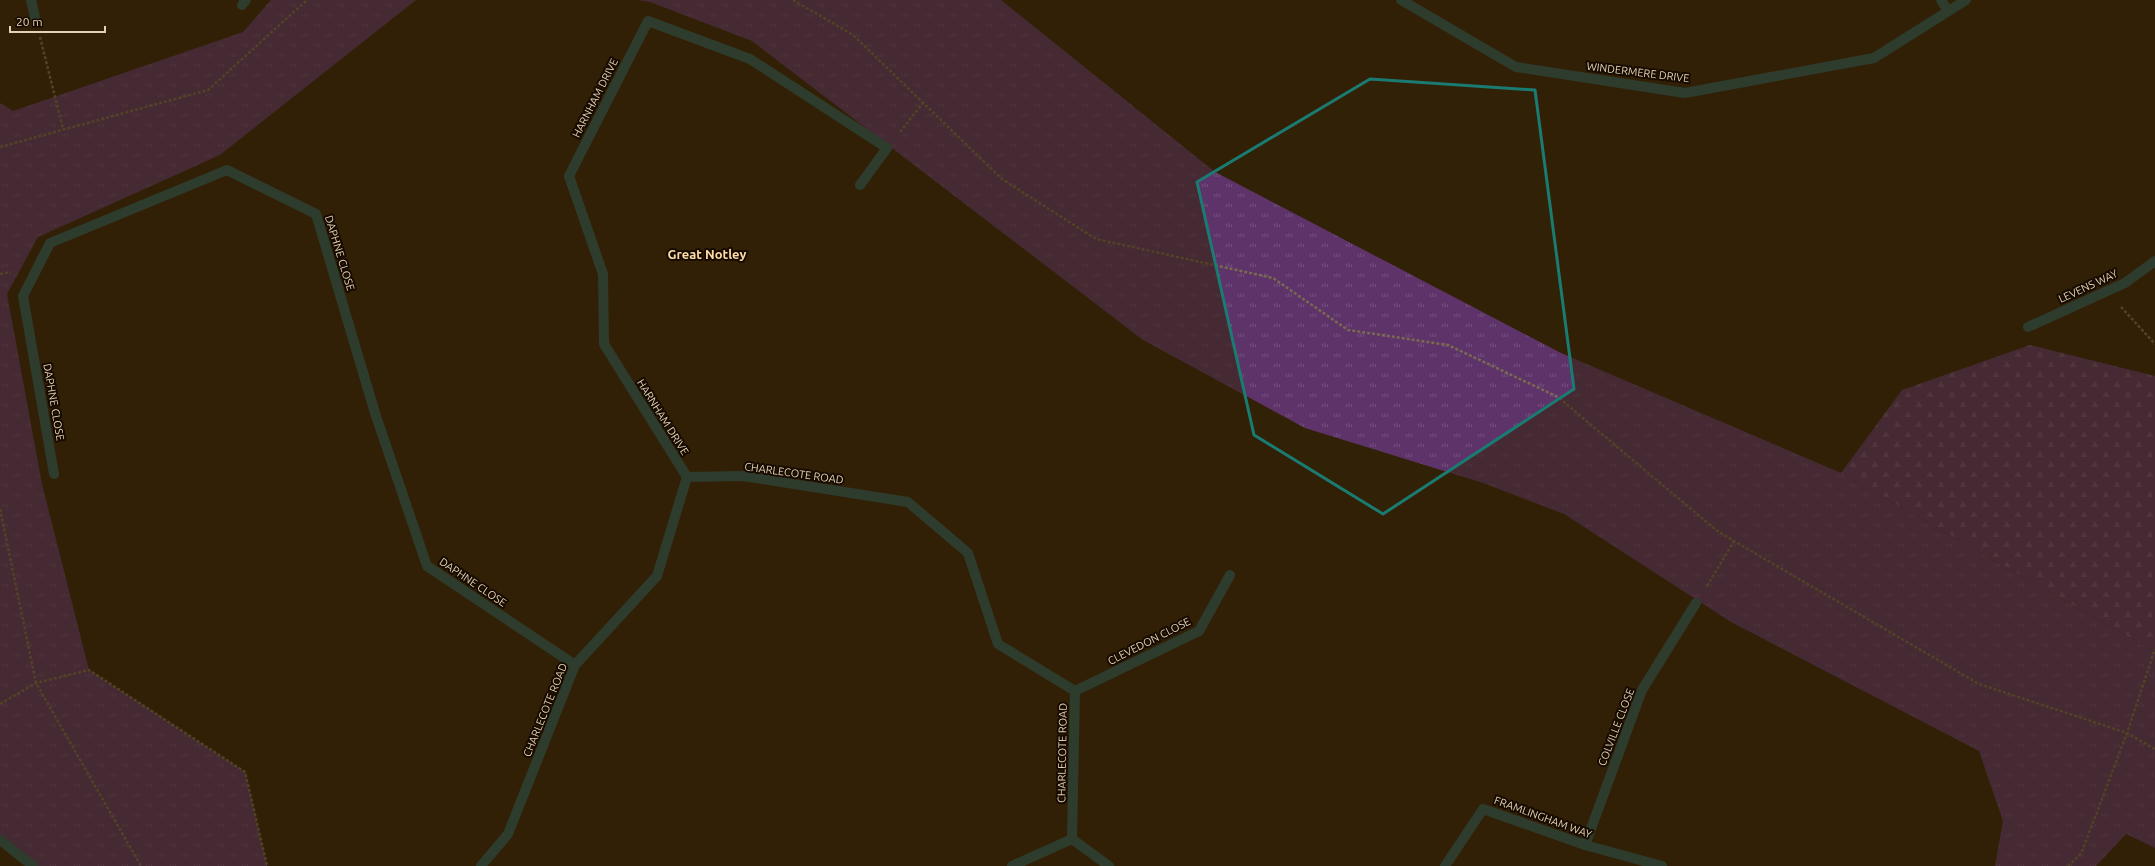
<svg xmlns="http://www.w3.org/2000/svg" width="2155" height="866" font-family="Ubuntu,sans-serif">
	<defs>
		<pattern id="forest-firs" width="22" height="20" patternUnits="userSpaceOnUse"><rect width="22" height="20" fill="#5e336a"/><path d="M5 1l3.5 6h-7zM16 11l3.5 6h-7z" fill="#75507d"/></pattern>
		<pattern id="park-tufts" width="24" height="20" patternUnits="userSpaceOnUse"><rect width="24" height="20" fill="#5e336a"/><path d="M3 7l-1-3M5 7V3M7 7l1-3M15 17l-1-3M17 17v-4M19 17l1-3" fill="none" stroke="#75507d"/></pattern>
	</defs>
	<rect width="100%" height="100%" fill="#312106"/>
	<path fill="url(#forest-firs)" d="M2030,345L2155,376V652L1841,473L1902,390Z"/>
	<g fill="url(#park-tufts)">
		<path d="M271,0H416L220,155L38,237L7,294L42,484L89,670L245,772L267,866H33L0,840V103L13,111L243,32Z"/>
		<path d="M637,0H1001L1215,172L1561,353L1841,473L2155,652V848L2126,834L2096,866H1995L2003,821L1979,751L1731,622L1564,514L1483,483L1305,428L1143,340L752,41L650,2Z"/>
	</g>
	<g fill="none" stroke-linecap="round" stroke-linejoin="round">
		<g stroke="#7a6a4f" stroke-width="2.5" stroke-dasharray="3 2" stroke-linecap="butt">
			<path d="M793,0L853,35L1002,179L1096,239L1273,278L1348,330L1448,345L1558,397L1716,530L1734,541L1979,684L2127,733L2155,749"/>
			<path d="M40,37L63,129"/>
			<path d="M900,132L923,103"/>
			<path d="M0,147L208,90L307,0"/>
			<path d="M0,274L11,272"/>
			<path d="M2121,307L2155,344"/>
			<path d="M0,509L36,683L141,866"/>
			<path d="M1707,586L1734,541"/>
			<path d="M0,704L36,683L89,670L245,772L267,866"/>
			<path d="M2068,866L2081,854L2127,733L2155,649"/>
		</g>
		<g stroke="#2a5d5f" stroke-width="10">
			<path d="M31,0L35,17"/>
			<path d="M1401,0L1516,67L1685,93L1874,58L1966,0"/>
			<path d="M1941,0L1948,11"/>
			<path d="M242,5L246,0"/>
			<path d="M2028,327L2125,283L2155,261"/>
			<path d="M54,474L23,296L50,243L227,170L316,214L375,413L427,566L575,665"/>
			<path d="M687,477L604,344L603,274L569,176L648,21L750,59L887,148L860,185"/>
			<path d="M1075,691L1199,631L1230,575"/>
			<path d="M0,840L33,866"/>
			<path d="M1585,845L1642,690L1696,603"/>
			<path d="M481,866L508,834L575,665L657,576L687,477L743,476L908,502L968,553L998,644L1075,691L1072,839"/>
			<path d="M1012,866L1072,839L1109,866"/>
			<path d="M1445,866L1483,809L1585,845L1662,866"/>
		</g>
	</g>
	<path d="M0 0H2155V866H0ZM1370,79L1535,90L1574,389L1383,514L1254,435L1197,182Z" fill="#312106" fill-opacity=".55" fill-rule="evenodd"/>
	<path fill="none" stroke="#1a7b72" stroke-width="3" stroke-linejoin="round" d="M1370,79L1535,90L1574,389L1383,514L1254,435L1197,182Z"/>
	<g text-anchor="middle" dominant-baseline="central" stroke-width="4" stroke-linejoin="round" paint-order="stroke">
		<g font-size="11" fill="#e3d2b8" stroke="#170b00">
			<text transform="translate(1638 72) rotate(7)">WINDERMERE DRIVE</text>
			<text transform="translate(595 98) rotate(-63)">HARNHAM DRIVE</text>
			<text transform="translate(340 253) rotate(73)">DAPHNE CLOSE</text>
			<text transform="translate(2088 286) rotate(-25)">LEVENS WAY</text>
			<text transform="translate(54 402) rotate(80)">DAPHNE CLOSE</text>
			<text transform="translate(663 417) rotate(58)">HARNHAM DRIVE</text>
			<text transform="translate(794 473) rotate(8)">CHARLECOTE ROAD</text>
			<text transform="translate(473 582) rotate(34)">DAPHNE CLOSE</text>
			<text transform="translate(1149 641) rotate(-27)">CLEVEDON CLOSE</text>
			<text transform="translate(545 710) rotate(-68)">CHARLECOTE ROAD</text>
			<text transform="translate(1616 727) rotate(-69)">COLVILLE CLOSE</text>
			<text transform="translate(1062 753) rotate(-89)">CHARLECOTE ROAD</text>
			<text transform="translate(1543 817) rotate(20)">FRAMLINGHAM WAY</text>
		</g>
		<g font-size="13" font-weight="bold" fill="#ffdca7" stroke="#170b00">
			<text x="707" y="254">Great Notley</text>
		</g>
	</g>
	<path d="M10 26v6h95v-6" fill="none" stroke="#e3d2b8" stroke-width="2"/>
	<text x="16" y="26" font-size="12" fill="#e3d2b8" stroke="#170b00" stroke-width="3" paint-order="stroke">20 m</text>
</svg>
